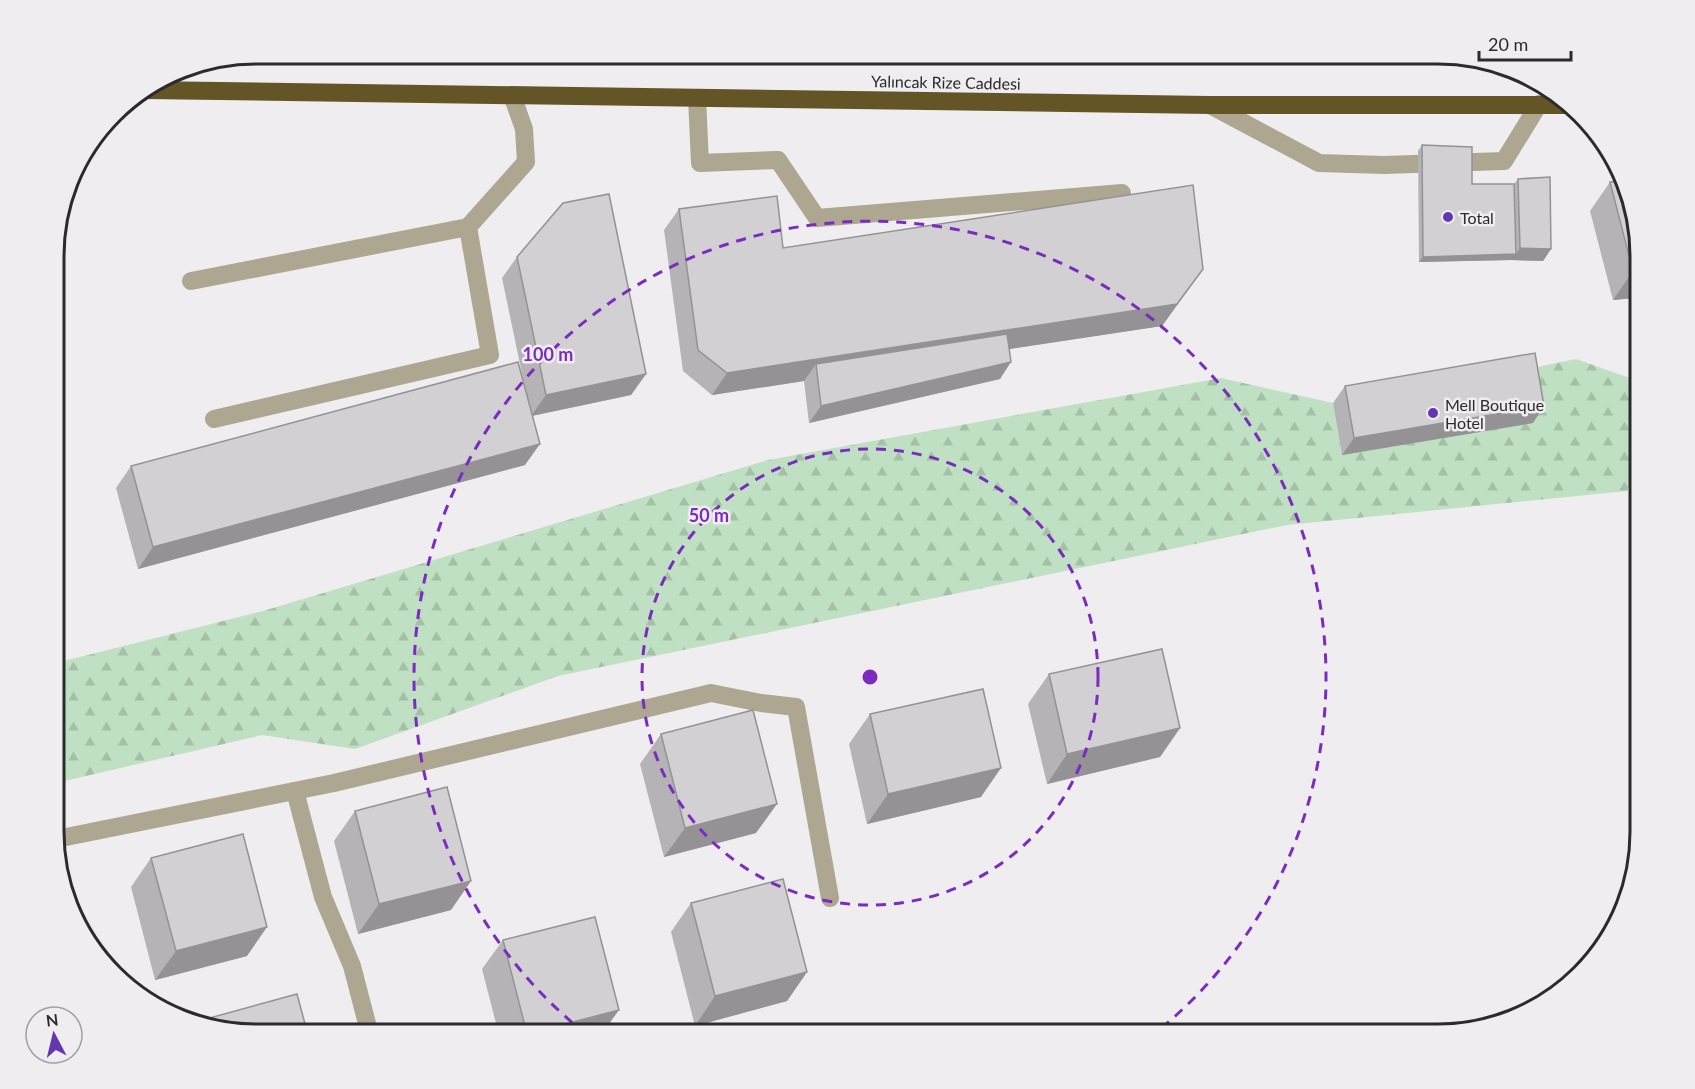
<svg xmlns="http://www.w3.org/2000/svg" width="1695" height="1089" font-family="Lato,sans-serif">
	<defs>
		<pattern id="forest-firs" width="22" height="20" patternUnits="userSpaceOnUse" patternTransform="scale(1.5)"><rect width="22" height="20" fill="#bfe0c2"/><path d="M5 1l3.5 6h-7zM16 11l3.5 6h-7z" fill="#a4c0a7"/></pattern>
	</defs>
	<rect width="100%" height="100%" fill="#f0edf0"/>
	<path fill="url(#forest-firs)" d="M1576,359L1641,382V464L1627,491L1287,525L558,676L355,749L262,735L56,783V663L263,611L768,460L1221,378L1333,403L1342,455L1523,370Z"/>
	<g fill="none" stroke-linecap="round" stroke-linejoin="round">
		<g stroke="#ada691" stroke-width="18">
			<path d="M697,98L700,163L778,160L817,218L1122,193"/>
			<path d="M1210,105L1319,163L1384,165L1504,161L1539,104"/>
			<path d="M468,227L526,162L524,129L512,95"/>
			<path d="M191,281L468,227L490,355L214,419"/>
			<path d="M295,791L323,897L352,966L370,1035"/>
			<path d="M56,839L334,783L711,693L761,703L796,707L830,898"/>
		</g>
		<g stroke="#645526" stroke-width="18">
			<path d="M1340,54L1448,56"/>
			<path d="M145,90L1210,105H1567"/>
		</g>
	</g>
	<g fill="#b5b3b6">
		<path d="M1422,145L1472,184H1514L1518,179L1551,249L1543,261L1511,260L1419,262L1418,151Z"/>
		<path d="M1610,182L1641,243V321L1635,298L1613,300L1590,211Z"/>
		<path d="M679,209L783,248L1203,269L1162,326L1009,349L1000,379L809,423L804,381L712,395L683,371L664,230Z"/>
		<path d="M517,257L646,374L631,395L532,416L525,465L138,569L116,488L131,466L525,388L502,278Z"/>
		<path d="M1345,386L1533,423L1342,455L1333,403Z"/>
		<path d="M1049,674L1180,728L1160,757L1047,784L1028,704Z"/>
		<path d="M870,714L981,797L867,824L849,744Z"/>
		<path d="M661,734L756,833L664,857L640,764Z"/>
		<path d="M355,811L451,910L358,934L334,841Z"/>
		<path d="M151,858L247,956L155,980L131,887Z"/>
		<path d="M691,903L807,972L787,1001L695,1026L671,932Z"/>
		<path d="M503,940L601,1035H499L482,969Z"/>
		<path d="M206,1019L256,1035L204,1028L200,1026Z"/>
	</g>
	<g fill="#949294">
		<path d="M1520,248L1551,249L1543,261L1511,260L1419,262L1423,257L1516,254Z"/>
		<path d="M1203,269L1162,326L818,378L816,364L804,381L712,395L727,373Z"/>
		<path d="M1641,270V290L1635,298L1613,300L1633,271Z"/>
		<path d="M1011,362L1000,379L809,423L821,406Z"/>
		<path d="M646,374L631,395L531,416L546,395Z"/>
		<path d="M1544,406L1533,423L1342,455L1354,438Z"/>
		<path d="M540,444L525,465L138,569L153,547Z"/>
		<path d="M1180,728L1160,757L1047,784L1067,754Z"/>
		<path d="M1001,768L981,797L867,824L888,794Z"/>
		<path d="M777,804L756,833L664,857L685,828Z"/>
		<path d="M471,881L451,910L358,934L379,904Z"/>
		<path d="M267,927L247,956L155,980L176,951Z"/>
		<path d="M807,972L787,1001L695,1026L715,996Z"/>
		<path d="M619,1010L601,1035H526L527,1034Z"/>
	</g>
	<g fill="#d3d0d4" stroke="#949294" stroke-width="1.5">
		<path d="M1422,145L1472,147V184H1514L1516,254L1423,257Z"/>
		<path d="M1550,177L1551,249L1520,248L1518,179Z"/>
		<path d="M1622,181L1641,243V270L1633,271L1610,182Z"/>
		<path d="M1193,185L1203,269L1177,304L727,373L698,350L679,209L777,196L783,248Z"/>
		<path d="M609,194L646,374L546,395L517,257L563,203Z"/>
		<path d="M1007,334L1011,362L821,406L816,364Z"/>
		<path d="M1535,353L1544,406L1354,438L1345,386Z"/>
		<path d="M518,362L540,444L153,547L131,466Z"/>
		<path d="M1162,649L1180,728L1067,754L1049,674Z"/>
		<path d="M983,689L1001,768L888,794L870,714Z"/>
		<path d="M753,710L777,804L685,828L661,734Z"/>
		<path d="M447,787L471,881L379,904L355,811Z"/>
		<path d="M243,834L267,927L176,951L151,858Z"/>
		<path d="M783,879L807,972L715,996L691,903Z"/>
		<path d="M595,917L619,1010L527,1034L503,940Z"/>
		<path d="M297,994L308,1035H256L208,1029L206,1019Z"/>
	</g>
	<g fill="none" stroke="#7b2cbf" stroke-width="3" stroke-dasharray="10 8">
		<circle cx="870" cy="677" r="228"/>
		<path d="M586 1034A456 456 0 1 1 1154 1034"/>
	</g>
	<g fill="#6337af" stroke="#f0edf0" stroke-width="2">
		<circle cx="1448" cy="217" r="6"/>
		<circle cx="1433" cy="413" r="6"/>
	</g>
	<g text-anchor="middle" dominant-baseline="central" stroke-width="5" stroke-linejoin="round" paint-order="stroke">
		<g font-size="16" fill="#2b2a2c" stroke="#f0edf0">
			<text transform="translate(946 82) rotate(1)">Yalıncak Rize Caddesi</text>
		</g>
		<g font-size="16" fill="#2b2a2c" stroke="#f0edf0" text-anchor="start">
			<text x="1460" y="217">Total</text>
			<text x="1445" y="404">Mell Boutique<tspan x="1445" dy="18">Hotel</tspan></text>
		</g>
	</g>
	<path d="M0 0H1695V1089H0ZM256 64H1438A192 192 0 0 1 1630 256V832A192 192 0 0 1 1438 1024H256A192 192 0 0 1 64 832V256A192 192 0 0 1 256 64Z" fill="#f0edf0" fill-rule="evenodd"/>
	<path fill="none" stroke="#2b2a2c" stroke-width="3" d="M256 64H1438A192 192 0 0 1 1630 256V832A192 192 0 0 1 1438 1024H256A192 192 0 0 1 64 832V256A192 192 0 0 1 256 64Z"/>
	<circle cx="870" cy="677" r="9" fill="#7b2cbf" stroke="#f0edf0" stroke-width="3"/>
	<g font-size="18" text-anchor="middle" font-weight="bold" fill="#7b2cbf" stroke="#f0edf0" stroke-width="5" stroke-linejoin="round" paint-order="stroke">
		<text x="548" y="361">100 m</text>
		<text x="709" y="522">50 m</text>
	</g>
	<g transform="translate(54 1035) rotate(353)"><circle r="28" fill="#f0edf0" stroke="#a19fa2" stroke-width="1.5"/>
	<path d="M0-4.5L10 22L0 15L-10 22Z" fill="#6337af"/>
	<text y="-9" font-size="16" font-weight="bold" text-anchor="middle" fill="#2b2a2c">N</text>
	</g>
	<path d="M1479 51v9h92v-9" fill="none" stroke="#2b2a2c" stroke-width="3"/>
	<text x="1488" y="51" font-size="18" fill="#2b2a2c" stroke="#f0edf0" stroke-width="4.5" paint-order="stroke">20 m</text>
</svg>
